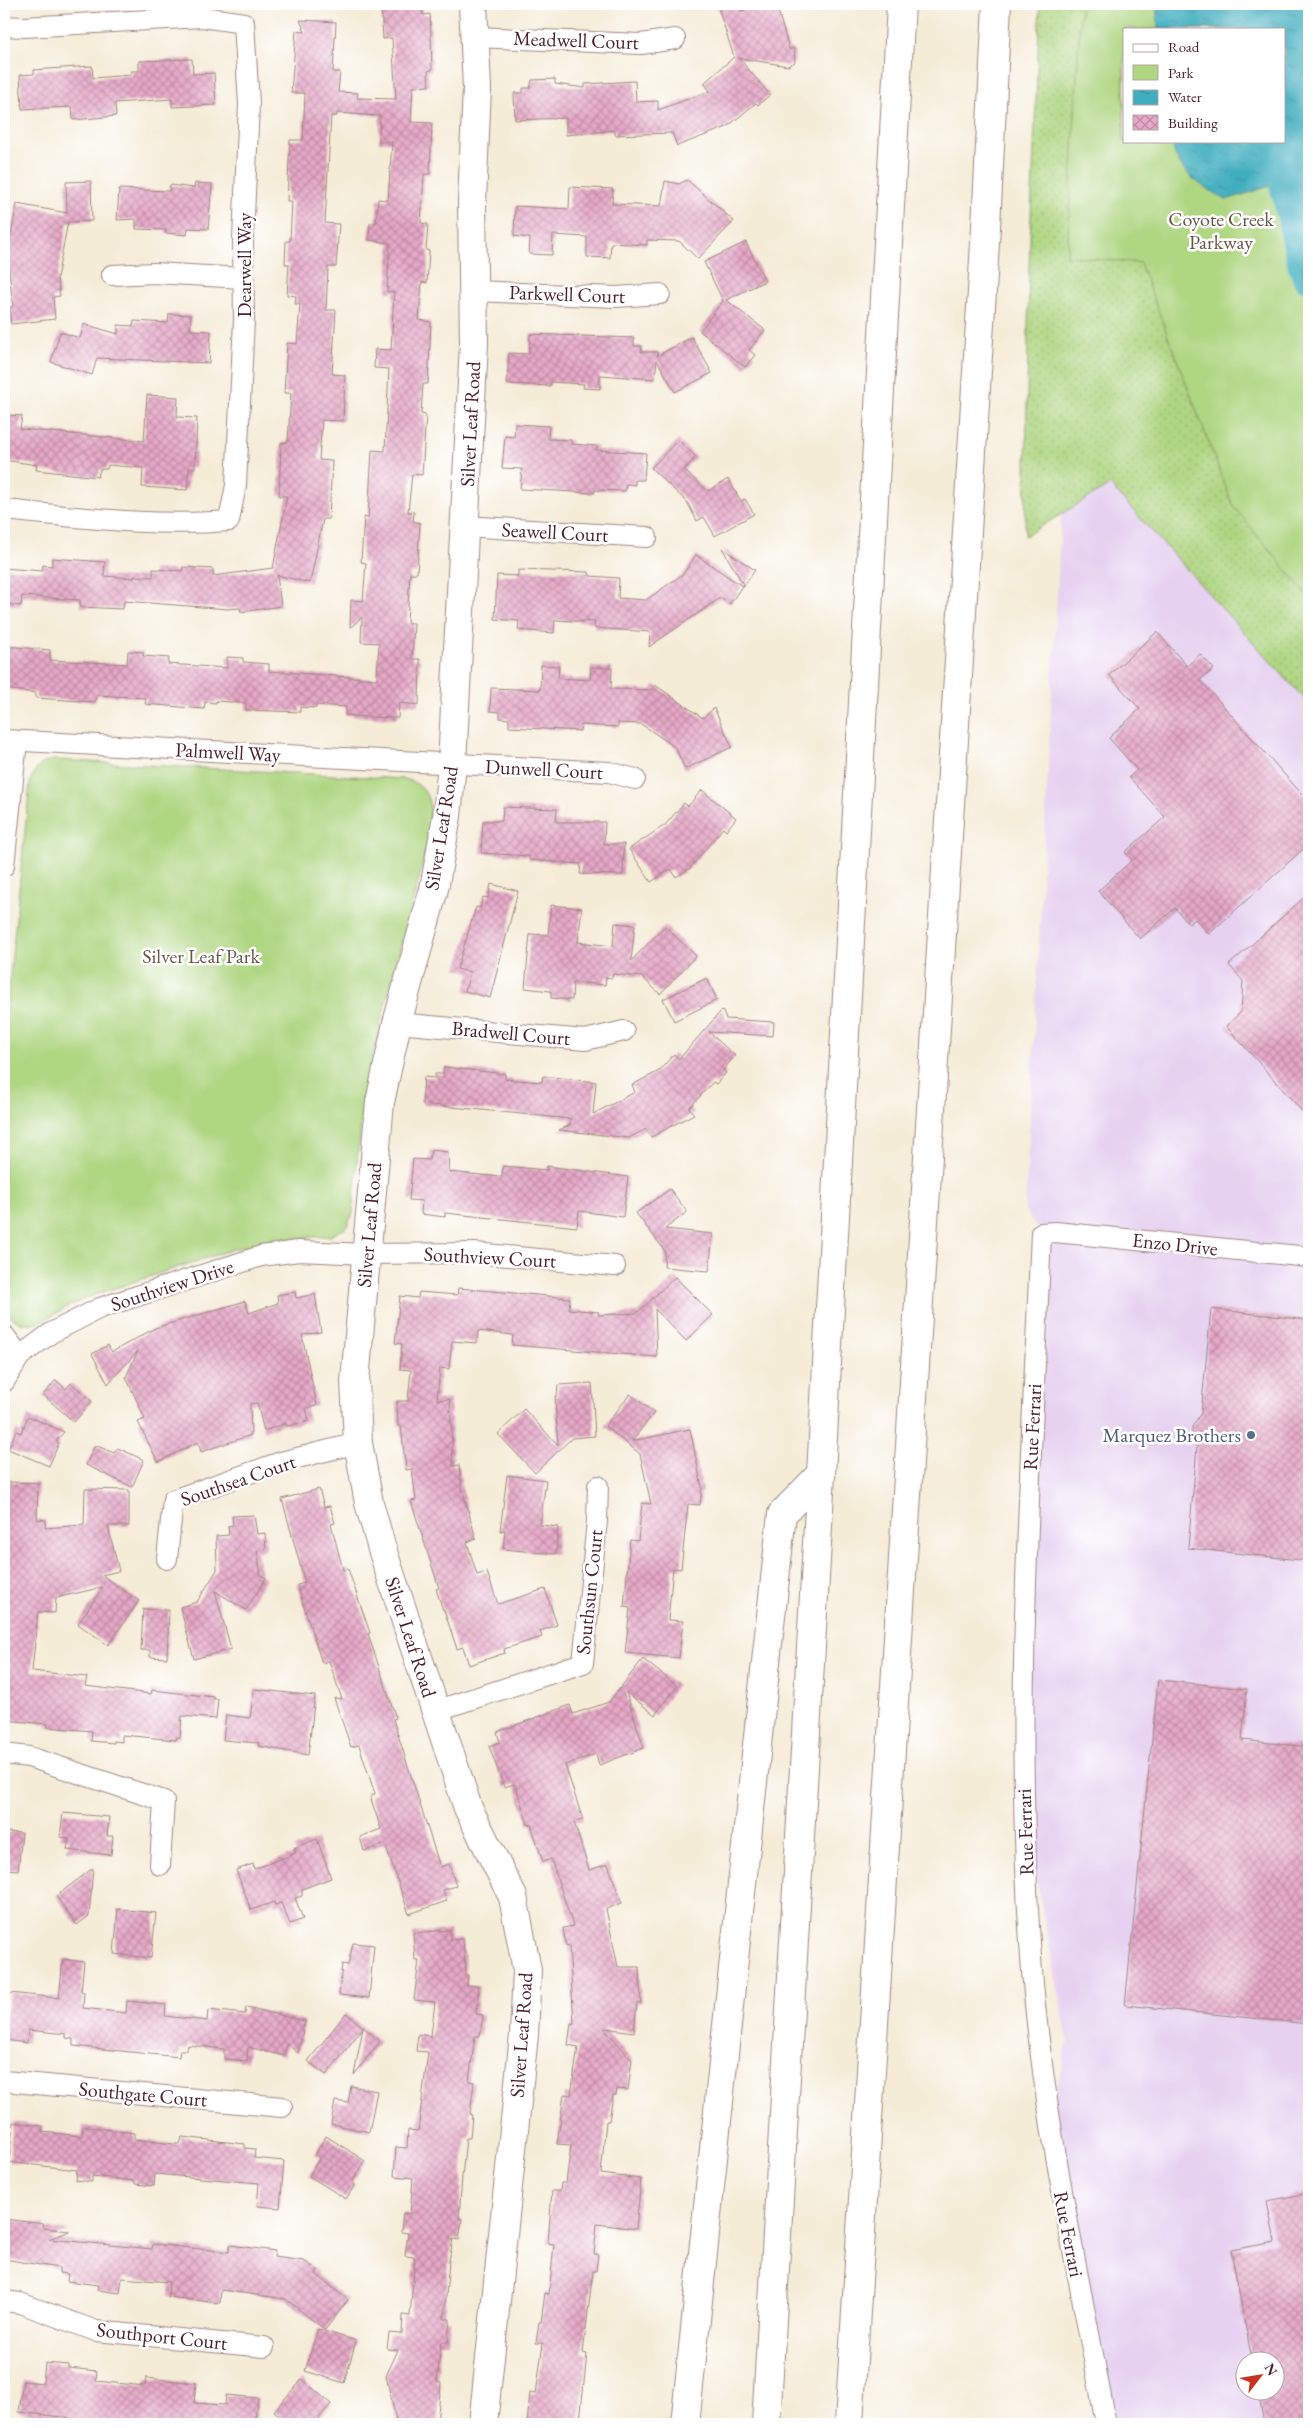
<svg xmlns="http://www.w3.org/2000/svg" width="1313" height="2428" font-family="'EB Garamond',serif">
	<defs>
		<pattern id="grass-dots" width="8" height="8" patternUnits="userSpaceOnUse" patternTransform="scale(1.25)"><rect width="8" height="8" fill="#afd681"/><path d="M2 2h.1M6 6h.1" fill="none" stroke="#98b770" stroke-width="1.8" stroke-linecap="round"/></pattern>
		<pattern id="water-ripples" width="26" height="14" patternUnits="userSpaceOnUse" patternTransform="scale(1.25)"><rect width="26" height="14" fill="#41aebf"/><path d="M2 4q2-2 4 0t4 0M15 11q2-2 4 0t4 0" fill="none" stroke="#388d9b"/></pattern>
		<pattern id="building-cross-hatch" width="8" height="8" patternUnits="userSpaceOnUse" patternTransform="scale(1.25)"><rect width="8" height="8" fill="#e6a8c7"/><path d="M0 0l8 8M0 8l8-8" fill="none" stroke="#bc88a2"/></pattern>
	</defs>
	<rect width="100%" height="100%" fill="#fff"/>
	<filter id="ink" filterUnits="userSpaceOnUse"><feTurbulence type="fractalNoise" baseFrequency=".02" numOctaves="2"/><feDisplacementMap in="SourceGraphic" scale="10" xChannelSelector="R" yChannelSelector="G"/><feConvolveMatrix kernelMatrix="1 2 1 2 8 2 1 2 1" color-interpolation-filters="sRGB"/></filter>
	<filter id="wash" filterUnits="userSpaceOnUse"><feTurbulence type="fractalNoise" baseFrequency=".0096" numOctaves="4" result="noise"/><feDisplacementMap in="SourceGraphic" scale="20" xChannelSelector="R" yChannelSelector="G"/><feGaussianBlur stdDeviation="1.12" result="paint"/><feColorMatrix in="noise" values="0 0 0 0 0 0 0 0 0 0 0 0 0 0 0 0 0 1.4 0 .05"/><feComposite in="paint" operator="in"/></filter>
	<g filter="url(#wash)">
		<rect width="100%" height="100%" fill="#f5ecd8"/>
		<path fill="#e6d2f0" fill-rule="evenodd" d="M1110,485L1309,704V2424H1106L1049,2118L1068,2040L1024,1819L1041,1233L1025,1211L1061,514ZM1246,2360H1276V2390H1246Z"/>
		<path fill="url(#grass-dots)" stroke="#7c7a56" fill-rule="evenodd" d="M1040,4H1309V704L1110,485L1025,536L1029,265ZM1124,29H1284V141H1124Z"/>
		<g fill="#afd681" stroke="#7c7a56" fill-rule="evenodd">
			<path d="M1081,4H1309V597L1233,506L1140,263L1067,256ZM1124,29H1284V141H1124Z"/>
			<path d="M57,760L404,779C421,782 430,795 430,811C430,842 420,875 412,904C400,950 387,995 376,1040C362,1096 357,1156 353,1213L346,1228L330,1236L281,1239L237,1248L97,1294L71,1305L39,1323H21L8,1315L4,1308V1034L30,782C34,768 43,760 57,760Z"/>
		</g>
		<path fill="url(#water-ripples)" stroke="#466675" d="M1156,4H1309V169L1283,182L1226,200C1201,185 1176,173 1172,141H1284V29H1158Z"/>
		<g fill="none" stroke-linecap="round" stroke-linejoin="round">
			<path stroke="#41aebf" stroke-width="35" d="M1277,141L1305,264L1309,275"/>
		</g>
		<g id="blocks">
			<g fill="url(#building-cross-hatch)">
				<path d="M381,4H422L423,15L430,14L431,35L432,70L428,71L429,86L413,87L411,122L432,123L430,174H424L421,223L428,224L426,250L429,251L427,283L422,282L419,320L431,322L428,384H423L421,414L426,415L422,475L412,474L408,512H414L413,521L420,523L417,573H410L407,623H414L412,659H420L419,705L399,703L398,718L367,717L345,715L346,707L316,705V708L300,707V712L246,710V703L216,701V703L205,702L204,709L145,704L146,698L98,695L95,702L36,698V693L4,689V646L50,650V660L127,664L128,651L143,652V656L169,658L168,664L227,668V657L243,658V662L269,664V671L377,679L379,643L361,642L362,617L350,628L351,600L363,601L366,563L361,562L364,517L368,518L372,450L385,451L389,369L374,368L375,349L391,350L394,292H387L390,243L369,240L370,223H376L378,199L388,200L392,142H379L380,116L337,113V116H331L325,223L339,224L336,267H328L326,310H336L332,374L345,375L343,421L322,420L319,460L332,461L329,519H323L310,583L277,575L281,606L241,612L240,608L228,609L124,601L123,609L80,607V600L22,596L21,606L4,604V568L42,571L43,565L52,566V558L105,562L104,576L134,578V576L153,577V569L182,571L183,567L213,569V576L273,568L287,496H279L281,443L288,442L291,393H284L287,343L297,344L300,304H295L296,296L287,295L289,264H285L286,241H290L292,201H287L290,140H303L305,93H291L296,31L305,32L300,20L336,22L333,72H340L338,92L358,93L357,98L396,99L392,38L383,39Z"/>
				<path d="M717,4H739L741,11L765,4H776L789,49H794L795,62L788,66L739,58L770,95L758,105L756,103L727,127L677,146L672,133L615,135V130L566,135V118L515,120L514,93H523V88H530L532,80L555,79V84L585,88V84L635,81L636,102L658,101V110L710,91L704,83L734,57Z"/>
				<path d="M192,59L193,74L214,73L216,105L172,107V99L115,103L116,116L73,120L72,107L22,109L20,75L34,74V70L92,66L93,78L131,75V71H139V61Z"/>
				<path d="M687,180L734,221L698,259L679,241L647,240V245L611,243L610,258L587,257V237L553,235L552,255L529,254L530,238L514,236L515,206L569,209L570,187L613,189L612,204L661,206L665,181L679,184Z"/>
				<path d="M91,181L92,221L68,222L57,278L60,296L53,297L55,319L11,324L9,307H13L8,262L4,261V244L9,245L17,204L67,213L66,182Z"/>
				<path d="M195,183L212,184L208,229L188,228L187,235L165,233L166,230L136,229V219L117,220L119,189L169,191L170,185L194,188Z"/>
				<path d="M746,242L765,281L726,300L765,330L749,350L755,355L745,367L700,331L723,301L704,262Z"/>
				<path d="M169,314L191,315L190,330L211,331L209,363L97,358L92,375L51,362L60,332L80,338L84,324L118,334V325L133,326L134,321L168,323Z"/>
				<path d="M530,334L634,338V346H642L641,352H658L657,356L692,337L712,373L675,392L657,360L655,379L600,375V389L583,388L584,384L551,382L550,386L507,384L509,353L529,354Z"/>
				<path d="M147,395L178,397L177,417L197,418L195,468H189L187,490L142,487L143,468L108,465L107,469H100L98,477L36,470L37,465L4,460L5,415L22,416L20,429L144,441Z"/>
				<path d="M515,424L549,426L548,439L571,440V444L597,446V450L646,453L644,480H635V485L626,484L625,491L595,490L594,493L520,489L522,469L502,468L505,436L514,437Z"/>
				<path d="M678,440L696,457L684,470L708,491L728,479L741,501L745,499L754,514L715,536L704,517L697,521L687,502L651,468Z"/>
				<path d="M722,548L755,570L744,586Z"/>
				<path d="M696,555L742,586L730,604L720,598L649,647L650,632L594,628L595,622L555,620L554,633L518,630L519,621L495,619L497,575L518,576V570L589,572L590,576L619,578L618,598L646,600L683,574Z"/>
				<path d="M1157,632L1187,666L1200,654L1214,669L1200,680L1309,802V844L1209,934L1195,919L1189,924L1175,908L1140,939L1098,891L1132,860L1125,852L1165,817L1129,777L1137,770L1109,738L1140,709L1109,675Z"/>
				<path d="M541,665L559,666L558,678L590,680L591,667L612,668L611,689L651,690L655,685L703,718L714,708L732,747L685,769L675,747L641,724L618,723V727L581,725L580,731L509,727V719L500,718V712L490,711L491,688L540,690Z"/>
				<path d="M702,790L736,818L726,831L723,828L689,869L676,877L671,869L651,882L629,849L665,825L684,803L688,806Z"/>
				<path d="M503,807L557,809L556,822H605L604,844H624L623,875L580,874L581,864L529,860V856L481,853L483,821H502Z"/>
				<path d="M491,884L518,891L490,998L465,991L470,972L457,969L476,907L480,908L483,897L488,898Z"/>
				<path d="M1309,893V1119L1226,1026L1241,1012L1243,981L1229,965Z"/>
				<path d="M551,905L582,908L578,942L613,946L615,923L635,925L631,961L665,926L696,956L660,994L642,977L613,974L612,978L606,977L605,985L573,982L572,1000L551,998V991L525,988L530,934L548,935Z"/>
				<path d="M707,978L717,1000L674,1021L663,999Z"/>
				<path d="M722,1010L726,1019L774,1022L773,1036L709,1032L735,1056L723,1070L726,1073L716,1084L713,1082L689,1108L694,1114L651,1137L646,1129L629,1138L559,1130L570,1125L571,1119L422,1104L424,1077L435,1078V1074H443L444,1067L505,1074V1079L542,1082L543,1076L596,1082L593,1114L635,1092L632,1085L659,1071L674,1054L679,1059Z"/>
				<path d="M431,1150L448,1152L449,1172L502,1177L503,1166L547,1170V1166L628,1177L623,1217L579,1211L577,1227L445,1213V1217L421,1214L422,1201L409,1200L413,1159L429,1160Z"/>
				<path d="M670,1189L687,1212L665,1229L713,1234L709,1271L664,1267L665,1251L636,1213Z"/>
				<path d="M675,1277L713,1315L686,1341L655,1309L657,1357L512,1345L513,1335L478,1331L477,1343L452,1341L449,1369L440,1368L437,1400L450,1399L453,1466L459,1465L462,1488L476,1539L467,1542L477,1575L487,1572L498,1604L545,1589L557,1625L540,1631L542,1637L504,1649L505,1653L469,1665L463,1647L457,1649L444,1610H443L436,1589L439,1588L411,1501L416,1500L412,1469L406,1470L401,1426H398L397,1401H408L411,1370L400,1369L402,1344L395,1343L400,1296L418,1298L419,1292L457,1295L458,1288L570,1298L569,1309L599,1312L598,1315L637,1313Z"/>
				<path d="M295,1292L296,1298L315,1294L321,1332L302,1335L317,1406L306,1408L309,1421L287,1426L286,1423L264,1431L257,1403L250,1404L251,1435L201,1452L198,1442L158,1462L138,1422L145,1419L126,1377L138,1351L108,1384L92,1354L108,1345L112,1352L155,1328L245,1301L249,1313L278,1303L277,1295Z"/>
				<path d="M1211,1309L1309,1320V1561L1188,1548L1197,1447L1192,1437V1427L1201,1413Z"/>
				<path d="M56,1380L66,1389L71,1383L92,1401L74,1422L43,1395Z"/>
				<path d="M592,1383L595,1436L572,1438L535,1473L498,1434L524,1409L558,1445L555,1396H557L558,1385Z"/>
				<path d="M630,1394L654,1413L632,1441L690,1429L702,1488L700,1505L688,1504L681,1569L673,1568L668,1620L683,1621L679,1658L625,1653L630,1608L624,1607L630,1540L638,1541L642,1503L651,1504L640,1454L605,1426Z"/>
				<path d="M28,1416L64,1432L56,1441L59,1443L49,1466L8,1449L16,1431L21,1433Z"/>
				<path d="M95,1445L114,1453L118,1448L144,1460L132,1487L86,1465Z"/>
				<path d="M507,1475L546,1480L540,1525L558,1527L556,1554L503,1549L505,1530L500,1531Z"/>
				<path d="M10,1482L38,1483L37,1519L46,1520L45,1528L84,1525L85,1489L129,1490V1526H108L119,1571L102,1575L139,1601L108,1645L78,1624L103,1587L56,1598L55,1613L38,1612L32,1671L87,1677L85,1686L151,1694L152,1690L214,1697L213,1699H218L216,1719L182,1716L180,1738L177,1737L176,1740L122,1735V1742L114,1741V1743L91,1741L92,1731L47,1727L48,1724L4,1720V1492H10Z"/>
				<path d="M319,1489L324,1507L330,1506L335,1523L331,1524L343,1570L348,1569L370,1633L368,1634L396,1718L393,1719L440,1867L449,1864L456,1886L443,1890L447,1901L409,1914L385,1844L364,1851L360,1837L381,1829L370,1796L375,1794L359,1745L351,1747L334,1698L342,1699L329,1661L322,1663L297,1585L305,1583L282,1499Z"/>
				<path d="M254,1515L257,1534L265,1533L266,1550L257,1551L261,1575L266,1578L246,1610L215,1591L231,1649L194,1659L180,1607L197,1602L217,1570L216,1536L229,1535L228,1526L233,1525L232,1516Z"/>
				<path d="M143,1609L169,1610L167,1658L150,1657V1650H141Z"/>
				<path d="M643,1659L677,1686L655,1715L626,1692L644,1748L599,1765L596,1754L565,1765L583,1820L574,1822L589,1870L608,1864L622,1903L606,1909L618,1967H639L641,2003H637L634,2032L604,2028L632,2060L628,2090L617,2089L616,2095H613L609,2121H606L601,2174L641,2179L636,2229L597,2224L594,2254H598L596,2271H593L583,2353L587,2354L580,2420L553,2417L550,2424H527L530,2393L536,2394L543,2343H536L539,2322H541L545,2293L549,2294L554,2244L548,2243L552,2191H560L561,2183H566L571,2145L557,2144L564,2094L571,2095L578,2047L568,2045L571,2023L574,2024L569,1945L566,1946L563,1928L573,1926L551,1859L543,1862L531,1824L528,1825L515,1784L504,1787L489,1746L500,1742L497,1732L570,1705L573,1714L609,1702Z"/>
				<path d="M1158,1680L1247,1689L1242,1740L1309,1747V2024L1125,2005Z"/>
				<path d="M254,1689L315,1696L308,1755L258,1746L259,1743L223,1740L226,1715L250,1718Z"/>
				<path d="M63,1813L109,1817L107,1836H113L111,1855L67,1850L69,1838L60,1837Z"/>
				<path d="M4,1832L22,1833L18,1870L4,1869Z"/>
				<path d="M317,1839L331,1878L302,1889V1896L295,1898L303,1919L290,1924L281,1903L275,1905L274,1902L251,1910L236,1870L253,1864L254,1869L296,1853L294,1848Z"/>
				<path d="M93,1868L89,1916L77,1925L56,1896Z"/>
				<path d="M118,1909L156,1913L151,1958L114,1954Z"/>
				<path d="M450,1930V1940L463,1939L466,1975H468L467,1985L479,1986L476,2014L483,2015L480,2036H475L469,2081L474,2082L470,2115H472L470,2138H466L462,2177L459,2218L462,2219L459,2240L453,2239L449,2261L444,2319H450L448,2342H441L437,2382L441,2383L437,2424H397L386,2376L398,2350L387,2349L389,2333L402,2334L403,2315L410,2316L415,2257L405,2256L408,2233L401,2232L403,2213L410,2214L413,2178L394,2176L396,2147L407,2148L408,2130L418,2131L428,2052L416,2051L418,2034L431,2036L435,2002L414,2000L419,1960H415L413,1933Z"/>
				<path d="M353,1943L374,1945L369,1998L339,1995L342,1964L348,1965Z"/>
				<path d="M63,1959L84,1962L81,1992H84L83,2008L126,2013L127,2001L166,2005L165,2016L207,2021L208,2010L245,2014L246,2007L305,2021L298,2053L287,2044L284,2056L248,2047L247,2061L224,2059V2049L188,2045L187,2050H180L179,2057L73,2046V2039L66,2038V2034L28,2030L27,2043L4,2040L9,1993L59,1998Z"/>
				<path d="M346,2013L380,2041L354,2075L363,2028L326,2075L308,2061Z"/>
				<path d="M351,2086L377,2091L369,2132L331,2124L335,2101L348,2103Z"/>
				<path d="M13,2122L43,2126L42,2132L82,2136L83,2126L134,2133V2139L173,2144H180L182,2137L245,2144V2148L255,2149L254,2158L284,2161L280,2208L257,2206L259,2183L155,2174L154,2186L135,2184V2181L92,2176V2182L76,2180L77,2170L9,2162Z"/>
				<path d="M326,2136L365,2161L352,2183L355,2185L346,2199L309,2176L320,2157L315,2154Z"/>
				<path d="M1309,2193V2424H1264L1258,2390H1276V2360H1252L1231,2250L1275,2242L1267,2201Z"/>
				<path d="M4,2219L44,2224L43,2228L70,2231L49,2239L152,2249L153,2244L229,2252L230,2245L275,2251L274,2257L304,2261L318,2270L316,2274L348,2300L325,2330L286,2299L221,2290L220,2303L168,2297L169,2282L122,2278L120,2293L97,2290L98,2285L67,2281L68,2274L59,2273V2268L4,2259Z"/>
				<path d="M318,2329L356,2341L344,2383L305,2371Z"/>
				<path d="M45,2363L68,2365V2368L97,2371L96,2381L145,2386L146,2378L196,2383L194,2403L225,2405L226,2395L258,2398L254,2424H99L69,2421L70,2418L19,2412L23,2381L43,2383Z"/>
				<path d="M302,2379L331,2404L314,2424H289L274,2411Z"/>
			</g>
		</g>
	</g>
	<g filter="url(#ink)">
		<use href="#blocks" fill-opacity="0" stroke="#a08682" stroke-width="1"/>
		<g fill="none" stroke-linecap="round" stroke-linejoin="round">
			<g stroke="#a08682" stroke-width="22">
				<g id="street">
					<path d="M4,26L24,27L202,17L244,23L249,104L243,239L244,320L236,485L229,521C155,527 78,517 4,510"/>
					<path d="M475,37L641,44L675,39"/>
					<path d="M112,275L154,273L243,278"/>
					<path d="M474,291L616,297L660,294"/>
					<path d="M464,526L647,537"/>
					<path d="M4,740L609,772L635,779"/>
					<path d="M4,866L17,741"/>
					<path d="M397,1023L585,1040L624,1031"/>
					<path d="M4,1335L20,1356"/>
					<path d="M4,1382L20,1356L51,1333L100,1308L261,1256L299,1251L366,1254L475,1253L615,1266"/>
					<path d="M167,1559L173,1500L281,1462L358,1443"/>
					<path d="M435,1711L583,1663L597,1521L598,1486"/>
					<path d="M4,1754L29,1757L164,1801L160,1865"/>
					<path d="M4,2081L282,2107"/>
					<path d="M4,2301L20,2303L96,2331L264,2347"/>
					<path d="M1106,2424C1077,2264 1040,2106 1030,1943C1014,1706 1031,1470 1041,1233L1055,1232L1309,1257"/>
				</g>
			</g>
			<g stroke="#a08682" stroke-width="30">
				<path id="secondary" d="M473,4L477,88L472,202L474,344L452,764L447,816L434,889L397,1023L380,1102L355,1381L358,1443L369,1503L382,1549L468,1808L513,1897L527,1970L524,2035L483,2424"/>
			</g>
			<g stroke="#a08682" stroke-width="30">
				<g id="highway">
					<path d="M685,2424C719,2121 747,1817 782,1514L821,1474"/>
					<path d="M766,2424L821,1474L901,4"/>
					<path d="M849,2424L986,227L997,4"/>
				</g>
			</g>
			<use href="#street" stroke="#fff" stroke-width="20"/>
			<use href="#secondary" stroke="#fff" stroke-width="28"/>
			<use href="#highway" stroke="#fff" stroke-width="28"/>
		</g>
	</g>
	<circle fill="#5c6f8a" stroke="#fff" stroke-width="2" cx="1251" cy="1435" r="5"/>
	<g text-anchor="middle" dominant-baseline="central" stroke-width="5" stroke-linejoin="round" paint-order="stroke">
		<g font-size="20" fill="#4a1f2b" stroke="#fff">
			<text transform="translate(576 40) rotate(2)">Meadwell Court</text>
			<text transform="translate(244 265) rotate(-90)">Dearwell Way</text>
			<text transform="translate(567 294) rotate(2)">Parkwell Court</text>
			<text transform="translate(470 424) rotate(-87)">Silver Leaf Road</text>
			<text transform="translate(555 532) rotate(3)">Seawell Court</text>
			<text transform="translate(228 752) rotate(3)">Palmwell Way</text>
			<text transform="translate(544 769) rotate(3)">Dunwell Court</text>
			<text transform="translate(441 828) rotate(-81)">Silver Leaf Road</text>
			<text transform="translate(511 1033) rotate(5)">Bradwell Court</text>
			<text transform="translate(369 1225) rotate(-85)">Silver Leaf Road</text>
			<text transform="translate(1175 1244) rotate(6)">Enzo Drive</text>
			<text transform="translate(490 1257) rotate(3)">Southview Court</text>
			<text transform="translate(172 1285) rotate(-18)">Southview Drive</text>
			<text transform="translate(1032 1427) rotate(-87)">Rue Ferrari</text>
			<text transform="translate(238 1480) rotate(-19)">Southsea Court</text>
			<text transform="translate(589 1592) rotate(-84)">Southsun Court</text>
			<text transform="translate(411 1637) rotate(72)">Silver Leaf Road</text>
			<text transform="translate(1025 1832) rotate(-92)">Rue Ferrari</text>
			<text transform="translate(521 2035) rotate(-86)">Silver Leaf Road</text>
			<text transform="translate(143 2094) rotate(5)">Southgate Court</text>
			<text transform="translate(1069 2234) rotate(79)">Rue Ferrari</text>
			<text transform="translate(162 2336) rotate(6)">Southport Court</text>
		</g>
		<g font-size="20" fill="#685645" stroke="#fff">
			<text x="1221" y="219">Coyote Creek<tspan x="1221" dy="23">Parkway</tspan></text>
			<text x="201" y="956">Silver Leaf Park</text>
		</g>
		<g font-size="20" fill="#4e5e75" stroke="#fff" text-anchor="end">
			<text x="1241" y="1435">Marquez Brothers</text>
		</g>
	</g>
	<rect width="1313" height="2428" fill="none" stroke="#fff" stroke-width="20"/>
	<rect x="1123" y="28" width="162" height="115" fill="#ffffff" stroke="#b7a5aa"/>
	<rect x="1133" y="44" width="25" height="8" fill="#ffffff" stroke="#b7a5aa"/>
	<text x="1168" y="52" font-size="15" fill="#4a1f2b">Road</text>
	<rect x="1133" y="65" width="25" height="15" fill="#afd681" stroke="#b7a5aa"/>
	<text x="1168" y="78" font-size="15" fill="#4a1f2b">Park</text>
	<rect x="1133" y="90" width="25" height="15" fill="url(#water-ripples)" stroke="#b7a5aa"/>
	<text x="1168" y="102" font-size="15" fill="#4a1f2b">Water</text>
	<rect x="1133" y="115" width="25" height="15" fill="url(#building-cross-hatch)" stroke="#b7a5aa"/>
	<text x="1168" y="128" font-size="15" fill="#4a1f2b">Building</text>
	<g transform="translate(1260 2376) rotate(59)"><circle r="24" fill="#ffffff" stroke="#b7a5aa"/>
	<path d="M0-4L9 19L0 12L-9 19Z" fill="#c8321e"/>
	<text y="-8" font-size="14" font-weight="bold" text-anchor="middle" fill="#4a1f2b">N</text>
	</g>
</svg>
